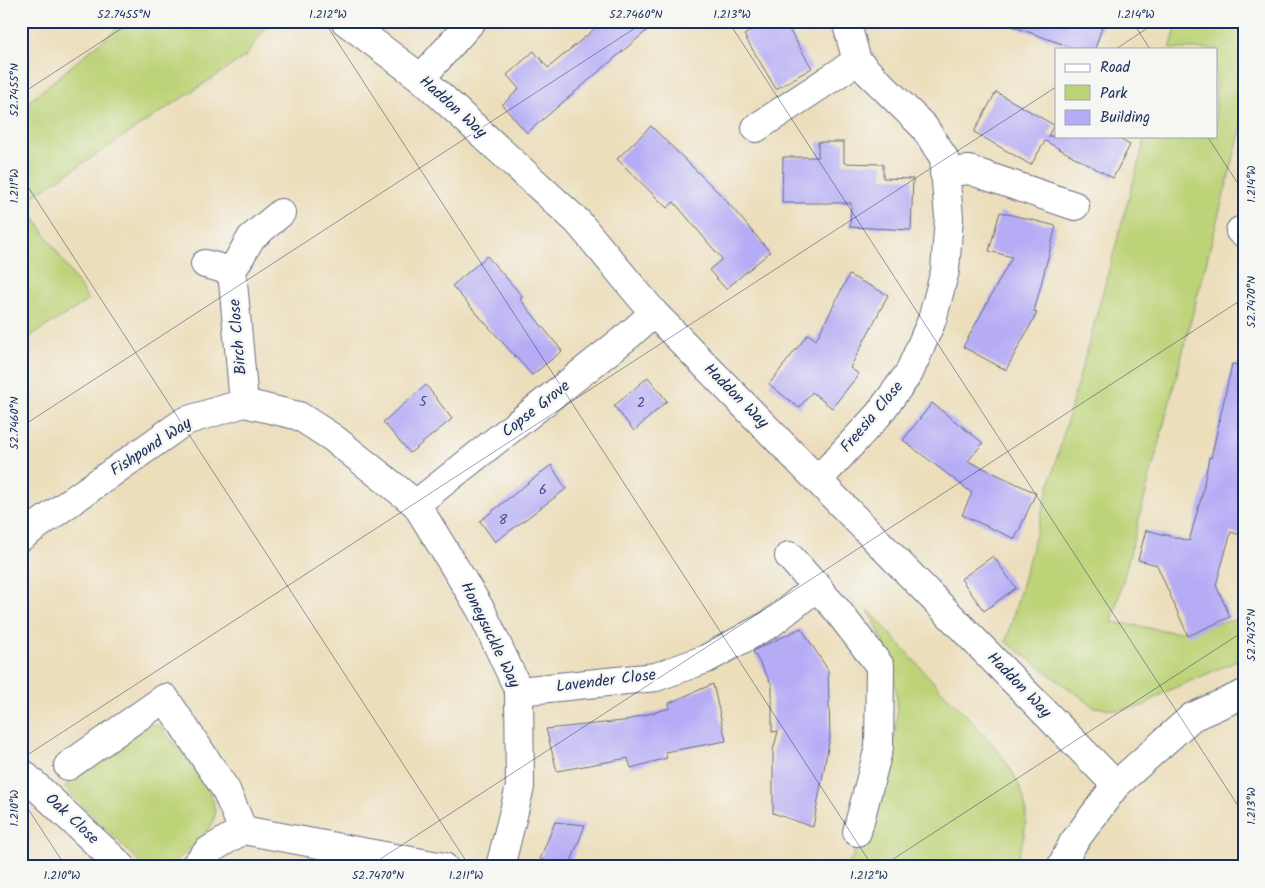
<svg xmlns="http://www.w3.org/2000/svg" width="1265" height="888" font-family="Kalam,sans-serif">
	<rect width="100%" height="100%" fill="#f6f6f2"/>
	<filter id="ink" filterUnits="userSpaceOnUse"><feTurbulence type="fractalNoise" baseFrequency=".02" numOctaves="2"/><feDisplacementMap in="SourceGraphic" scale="10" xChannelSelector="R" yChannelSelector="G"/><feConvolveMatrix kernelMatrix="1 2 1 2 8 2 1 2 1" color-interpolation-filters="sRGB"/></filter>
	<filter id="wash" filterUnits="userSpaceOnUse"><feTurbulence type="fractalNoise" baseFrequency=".0096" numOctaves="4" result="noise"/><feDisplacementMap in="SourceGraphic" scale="20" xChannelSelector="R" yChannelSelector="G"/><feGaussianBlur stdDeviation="1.12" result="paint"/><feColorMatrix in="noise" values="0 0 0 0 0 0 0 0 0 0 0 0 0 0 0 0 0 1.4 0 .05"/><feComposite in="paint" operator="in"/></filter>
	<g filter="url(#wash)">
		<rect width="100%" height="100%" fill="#ecdebb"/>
		<g fill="#bdd378" stroke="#6c816b">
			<path d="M126,21H270L246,56L33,196V216L89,300L21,342V108Z"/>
			<path d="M1178,21H1244V118L1112,622L1175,632L1244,618V658L1165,692L1143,706L1117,710L1094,707L1006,642L1146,136H1216V49H1170Z"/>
			<path d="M867,608C891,635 915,661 939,688C967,717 1011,756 1023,796C1030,821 1023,844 1014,867H847C870,828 899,748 897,703C896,672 882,634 867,608Z"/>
			<path d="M149,723L161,727C176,747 225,795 213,822C209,832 180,857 171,867H144L64,787Z"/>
		</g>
		<g id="blocks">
			<g fill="#b6acf5">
				<path d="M604,21H658L527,133L502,105L519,89L507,75L534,51L548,68Z"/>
				<path d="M768,21H784L812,68L776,89L744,35Z"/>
				<path d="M1010,21H1104L1095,49H1076L1009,25Z"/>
				<path d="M996,92L1054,125L1048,136H1114L1130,145L1113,178L1045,141L1031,165L974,132Z"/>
				<path d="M651,126L723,197L770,252L726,289L709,270L722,259L674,202L667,208L617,159Z"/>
				<path d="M818,142H844V163L883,164V178L913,179L911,230L850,227L851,203H782L783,157H818Z"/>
				<path d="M1000,212L1056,226L1034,312L1037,313L1006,370L963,347L1012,257L989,251Z"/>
				<path d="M487,256L523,297L520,299L562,351L532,375L452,286Z"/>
				<path d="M849,275L888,295L850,368L859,374L832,408L812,392L799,408L769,384L808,334L816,340Z"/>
				<path d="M1232,364L1244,365V536L1231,532L1216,585L1230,617L1188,636L1157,565L1138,560L1146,530L1189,541L1202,495L1209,457L1211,458Z"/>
				<path d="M648,377L667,401L634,431L614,406Z"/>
				<path d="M426,385L452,419L410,453L383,422Z"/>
				<path d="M932,403L983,443L968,461L1036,493L1015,539L962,515L972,493L903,440Z"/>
				<path d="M551,465L566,489L495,542L480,521Z"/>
				<path d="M993,556L1016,588L984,611L961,579Z"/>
				<path d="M801,628L828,670L830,737L813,827L773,813V751L778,731L772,732V685L753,651Z"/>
				<path d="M713,684L726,741L665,752L667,758L631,768L628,758L557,771L546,729L623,721L670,708L669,703Z"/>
				<path d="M555,822L585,825L569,867L540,859Z"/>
			</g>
		</g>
	</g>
	<g filter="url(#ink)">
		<use href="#blocks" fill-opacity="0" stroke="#646c7f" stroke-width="1"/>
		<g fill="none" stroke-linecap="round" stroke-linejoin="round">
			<g stroke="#646c7f" stroke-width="30">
				<g id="minor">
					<path d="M345,21L421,78L578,222L654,313L1116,785"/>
					<path d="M421,78L472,21"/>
					<path d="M756,128L857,61"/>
					<path d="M944,173L969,170L1075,206"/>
					<path d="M1240,231L1244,233"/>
					<path d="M205,264L232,271"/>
					<path d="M244,403L232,271L251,238L281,213"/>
					<path d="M819,479L878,415L909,373L932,320L945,271L949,217L944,158L924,127L857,61L846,21"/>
					<path d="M416,504L629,335L654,313"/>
					<path d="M21,537L185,421L244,403L299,416L333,438L416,504L481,610L519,691L520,787L500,867"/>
					<path d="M789,556L837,610L880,666L879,747L857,832"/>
					<path d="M519,691L656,677L706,659L770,624L818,586"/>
					<path d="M68,766L165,698L226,790L243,830"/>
					<path d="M21,772L122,867"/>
					<path d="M194,867L208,851L243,830L444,867"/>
					<path d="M1061,867L1073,843L1116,785L1192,717L1244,694"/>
				</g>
			</g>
			<use href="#minor" stroke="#fff" stroke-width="28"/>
		</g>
	</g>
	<path fill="none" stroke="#1b2f5e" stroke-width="1" stroke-opacity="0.45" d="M324,21L873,867M728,21L1244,815M1132,21L1150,49M1116,49L1158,21M21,94L133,21M1207,136L1244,193M21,176L470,867M21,427L646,21M21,759L1056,87M21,798L66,867M368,867L1244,298M881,867L1244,631"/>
	<g text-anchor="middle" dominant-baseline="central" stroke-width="5" stroke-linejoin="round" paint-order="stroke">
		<g font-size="14" fill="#424e84">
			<text x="423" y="402">5</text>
			<text x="641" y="403">2</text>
			<text x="543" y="490">6</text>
			<text x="503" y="520">8</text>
		</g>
		<g font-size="16" fill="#1b2f5e" stroke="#f6f6f2">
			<text transform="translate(453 107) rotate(42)">Haddon Way</text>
			<text transform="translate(238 337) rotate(-95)">Birch Close</text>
			<text transform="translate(736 396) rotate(45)">Haddon Way</text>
			<text transform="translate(536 409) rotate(-38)">Copse Grove</text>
			<text transform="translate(872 417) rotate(-50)">Freesia Close</text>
			<text transform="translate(151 447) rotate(-33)">Fishpond Way</text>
			<text transform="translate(490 635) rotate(64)">Honeysuckle Way</text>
			<text transform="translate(606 681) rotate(-7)">Lavender Close</text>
			<text transform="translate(1019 685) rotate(46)">Haddon Way</text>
			<text transform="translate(72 819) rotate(43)">Oak Close</text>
		</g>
	</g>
	<rect width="1265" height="888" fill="none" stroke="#f6f6f2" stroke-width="55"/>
	<rect x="1055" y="48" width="162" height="90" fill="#f6f6f2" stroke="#9ea6b7"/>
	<rect x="1065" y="64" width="25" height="8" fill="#ffffff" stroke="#9ea6b7"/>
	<text x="1100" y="72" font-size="15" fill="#1b2f5e">Road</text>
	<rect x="1065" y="85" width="25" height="15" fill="#bdd378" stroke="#9ea6b7"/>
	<text x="1100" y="98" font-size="15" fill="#1b2f5e">Park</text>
	<rect x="1065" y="110" width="25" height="15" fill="#b6acf5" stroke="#9ea6b7"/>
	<text x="1100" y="122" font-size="15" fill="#1b2f5e">Building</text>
	<rect x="28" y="28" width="1210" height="832" fill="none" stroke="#1b2f5e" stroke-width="2"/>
	<g font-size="12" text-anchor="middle" fill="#1b2f5e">
		<text x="124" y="18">52.7455°N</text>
		<text x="328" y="18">1.212°W</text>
		<text x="636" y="18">52.7460°N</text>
		<text x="732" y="18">1.213°W</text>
		<text x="1136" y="18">1.214°W</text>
		<text transform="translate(14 90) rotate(-90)" y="4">52.7455°N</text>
		<text transform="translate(1251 184) rotate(-90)" y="4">1.214°W</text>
		<text transform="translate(14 186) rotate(-90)" y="4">1.211°W</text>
		<text transform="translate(1251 302) rotate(-90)" y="4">52.7470°N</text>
		<text transform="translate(14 423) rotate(-90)" y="4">52.7460°N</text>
		<text transform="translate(1251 635) rotate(-90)" y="4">52.7475°N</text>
		<text transform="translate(1251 806) rotate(-90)" y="4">1.213°W</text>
		<text transform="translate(14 808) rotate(-90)" y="4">1.210°W</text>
		<text x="62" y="879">1.210°W</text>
		<text x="378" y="879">52.7470°N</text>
		<text x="466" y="879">1.211°W</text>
		<text x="869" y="879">1.212°W</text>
	</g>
</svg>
